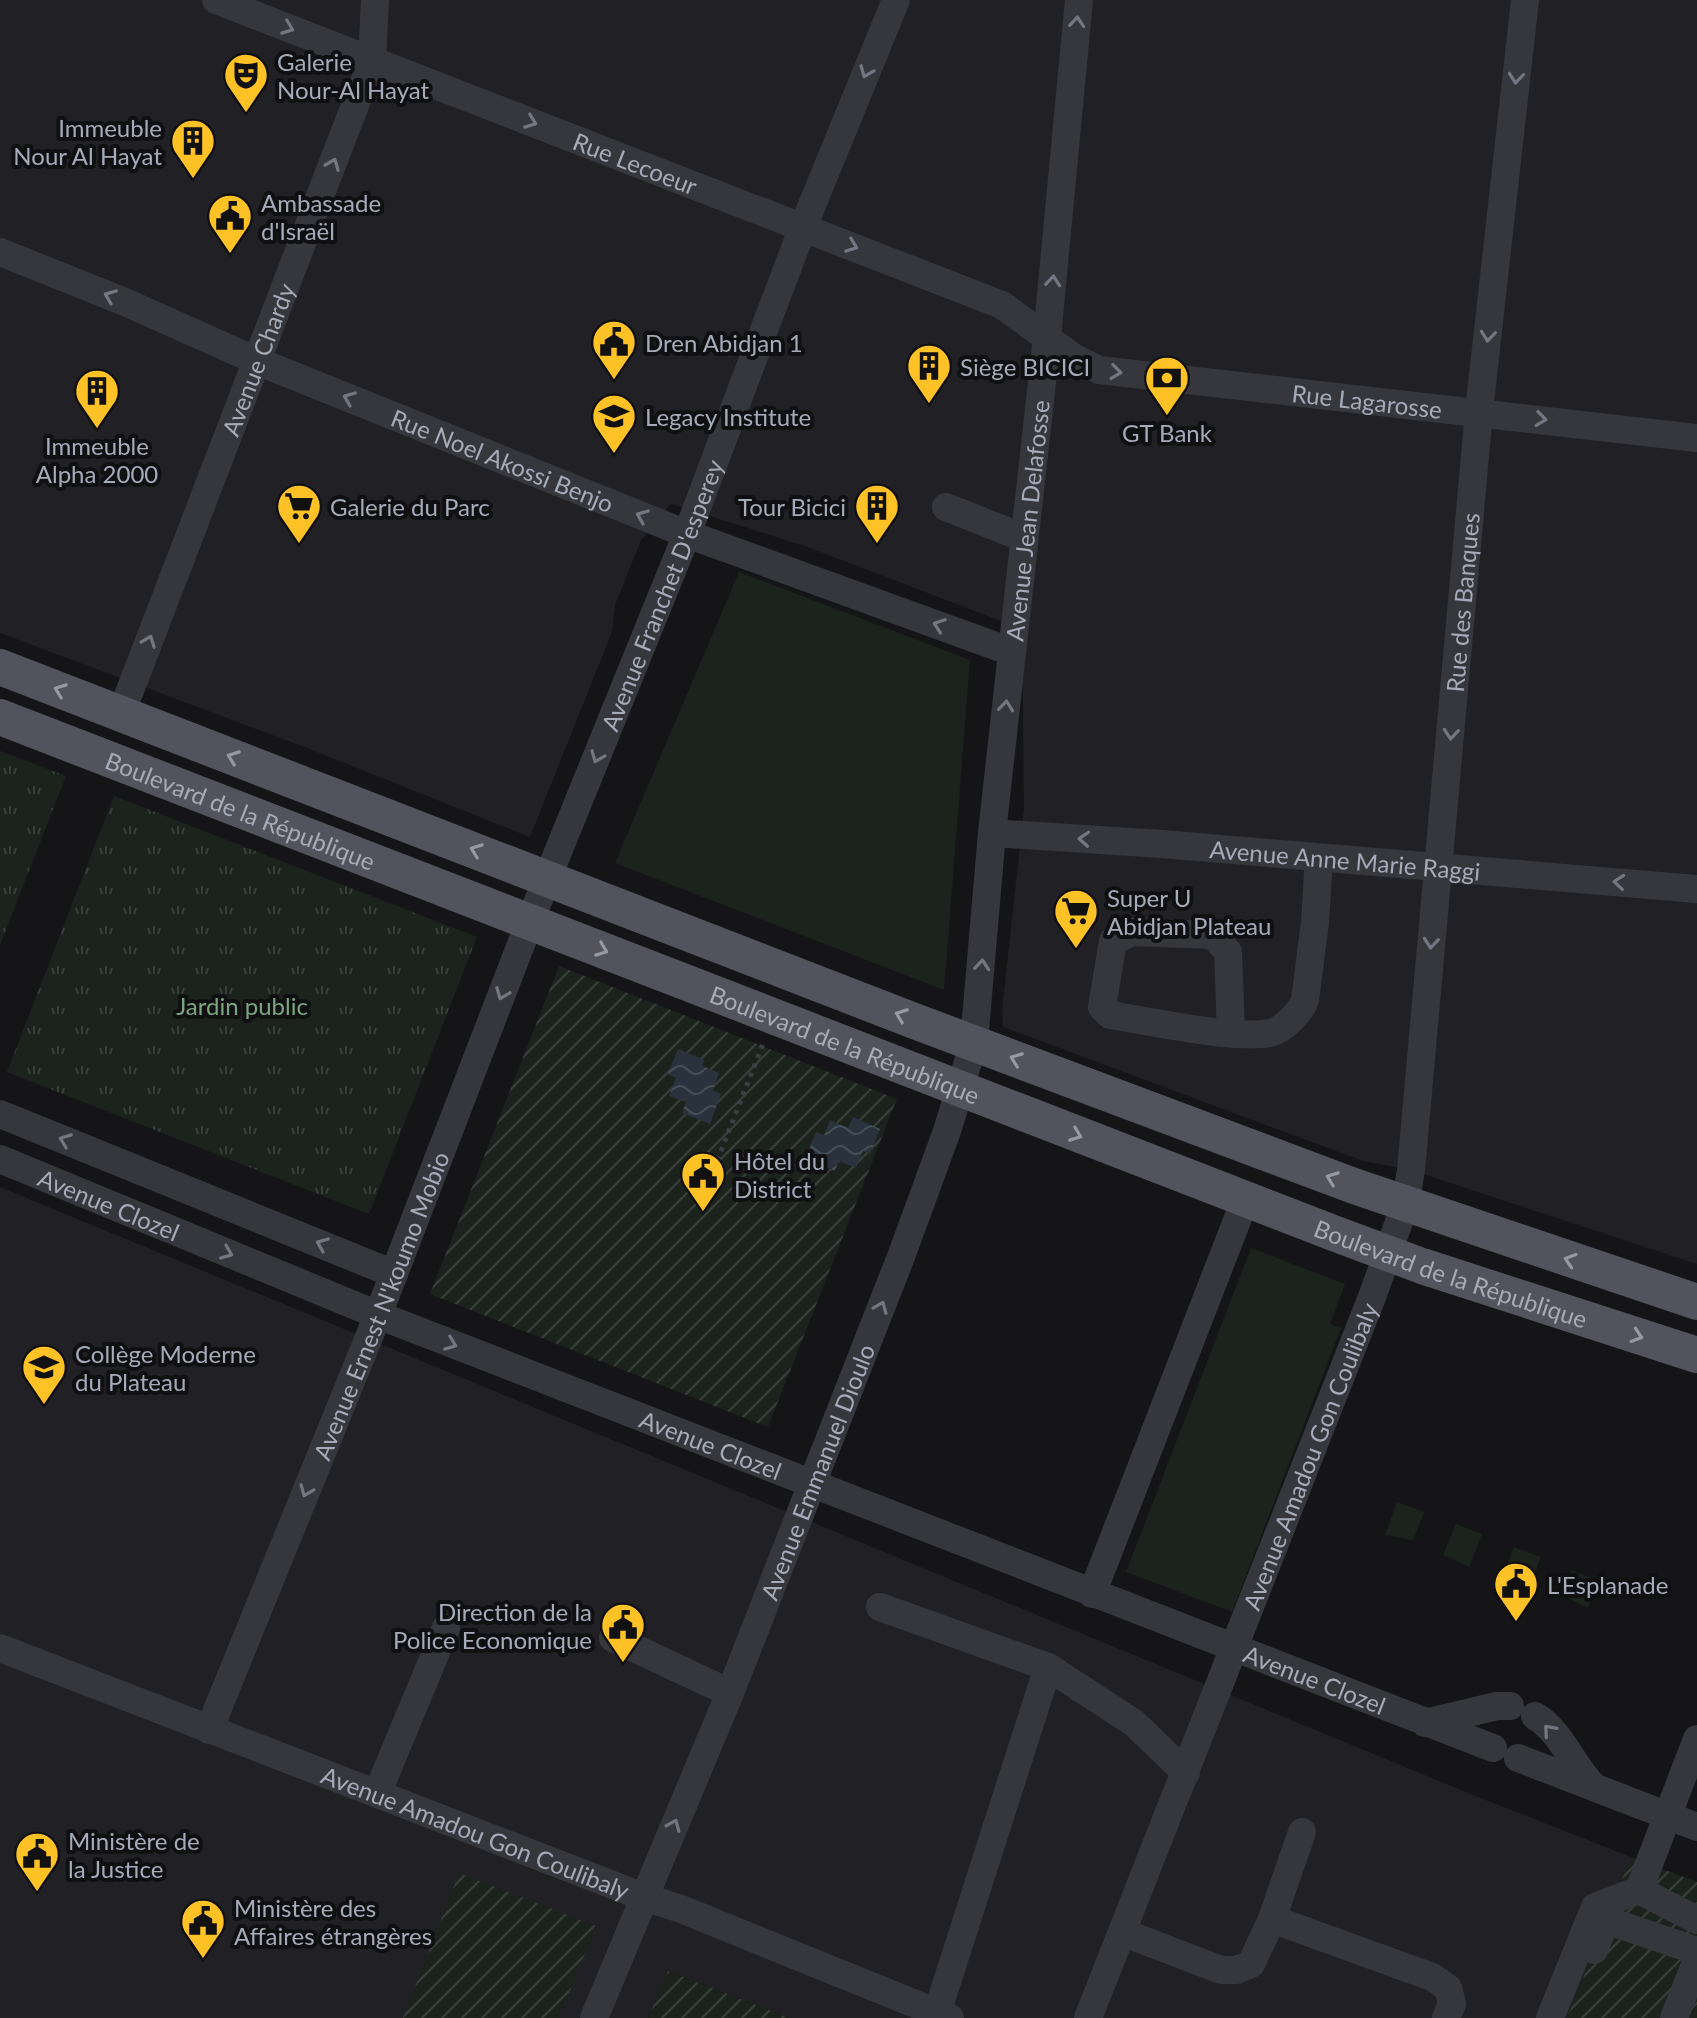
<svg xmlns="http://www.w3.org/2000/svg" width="1697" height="2018" font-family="Lato,sans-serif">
	<defs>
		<pattern id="park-tufts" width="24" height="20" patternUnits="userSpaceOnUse" patternTransform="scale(2)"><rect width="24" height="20" fill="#1b231c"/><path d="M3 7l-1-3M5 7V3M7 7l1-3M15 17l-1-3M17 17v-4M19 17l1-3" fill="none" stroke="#39403b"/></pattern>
		<pattern id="garden-furrows" width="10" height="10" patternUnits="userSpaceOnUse" patternTransform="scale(2)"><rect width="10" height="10" fill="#1b231c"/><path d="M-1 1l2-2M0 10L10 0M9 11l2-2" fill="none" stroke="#39403b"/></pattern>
		<pattern id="water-waves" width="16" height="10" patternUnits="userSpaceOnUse" patternTransform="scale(2)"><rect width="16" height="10" fill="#2a333d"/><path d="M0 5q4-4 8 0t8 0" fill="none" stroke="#464e57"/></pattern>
	</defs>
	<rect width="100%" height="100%" fill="#151518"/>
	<g fill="#212125">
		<path d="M0,0H1697V1264L1411,1170L1363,1161L1003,1027L1002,1011L1024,809L1022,629L805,546L671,504L641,540L615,605L612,632L530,837L307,748L0,633Z"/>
		<path d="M0,1187L1473,1795L1631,1857L1567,2018H790L668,1971L648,2018H0Z"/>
	</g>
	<g fill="#1b231c">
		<path d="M739,572L970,660L944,990L615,863Z"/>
		<path d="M1251,1248L1345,1284L1330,1324L1341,1328L1232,1612L1126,1572Z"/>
		<path d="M1397,1502L1424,1512L1413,1540L1385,1535Z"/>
		<path d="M1456,1524L1482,1534L1469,1567L1443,1555Z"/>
		<path d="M1514,1547L1541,1557L1531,1582L1503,1575Z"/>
		<path d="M1571,1570L1599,1581L1588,1608L1561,1594Z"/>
	</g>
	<g fill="url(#park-tufts)">
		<path d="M0,751L66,776L0,945Z"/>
		<path d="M114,796L477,937L369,1214L7,1072Z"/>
	</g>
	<g fill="url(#garden-furrows)">
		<path d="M559,966L897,1099L768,1427L430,1294Z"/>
		<path d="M1631,1857L1697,1882V2018H1567Z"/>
		<path d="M459,1873L596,1926L559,2018H403Z"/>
		<path d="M668,1971L790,2018H648Z"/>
	</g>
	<g fill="url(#water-waves)">
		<path d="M678,1049L704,1060L702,1066L719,1073L713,1090L721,1094L710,1124L682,1113L686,1102L669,1096L676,1078L668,1074Z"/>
		<path d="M853,1117L880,1129L870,1154L863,1151L856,1168L839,1161L835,1171L805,1159L816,1132L824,1136L830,1120L848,1128Z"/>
	</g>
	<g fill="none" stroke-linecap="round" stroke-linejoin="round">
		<path stroke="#3c3e44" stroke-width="5" stroke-dasharray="4 6" stroke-linecap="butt" d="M710,1179L763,1044"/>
		<g stroke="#36373d" stroke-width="28">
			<path id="s1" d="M216,0L1002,305L1073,357L1099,370L1697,438"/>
			<path id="s2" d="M0,252L125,302L257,361L687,534L1012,652"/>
			<path d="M946,507L1024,538"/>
			<path id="s3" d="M121,714L372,61L375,0"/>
			<path id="s4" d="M992,833L1162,844L1697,889"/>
			<path d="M1231,1033L1228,952L1213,935L1132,932L1113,941L1102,1007L1110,1015C1149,1021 1234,1040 1270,1033C1283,1030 1301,1012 1305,1000L1315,922L1319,858"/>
			<path d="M0,1114L394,1274"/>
			<path id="s5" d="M0,1159L378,1315L1493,1748"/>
			<path d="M1092,1594L1245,1200"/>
			<path d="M880,1607L1048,1667L1134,1723L1186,1773"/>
			<path d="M613,1638L730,1693"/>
			<path id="s6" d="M0,1648L644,1897L681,1909L950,2018"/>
			<path d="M1535,1716C1561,1731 1572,1765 1593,1786"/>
			<path d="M1425,1723L1497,1706H1510"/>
			<path id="s7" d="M209,1730L378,1315L530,921L687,534L803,227L896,0"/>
			<path d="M1518,1758L1697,1827"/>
			<path d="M377,1794L446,1628"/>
			<path d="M1639,1890L1697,1920"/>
			<path d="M1272,1919L1432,1977L1448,1988L1452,2004L1446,2018"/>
			<path d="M1122,1932L1221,1970H1236L1251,1964L1272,1919L1302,1832"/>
			<path d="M1594,1950L1606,1920L1697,1951"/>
			<path d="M937,2013L1048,1667"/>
			<path id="s8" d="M594,2018L730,1693L902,1254L947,1131L974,1042L992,833L1047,337L1079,0"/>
			<path id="s9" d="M1088,2018L1372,1297L1405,1205L1411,1170L1479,411L1525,0"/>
			<path d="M1550,2018L1595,1907L1639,1890L1697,1739"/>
			<path d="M1674,2018L1697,1960"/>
		</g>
		<g stroke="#52535c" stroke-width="36">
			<path d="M0,667L917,1022L1354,1186L1697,1302"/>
			<path id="s10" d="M0,717L1336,1234L1422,1266L1697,1355"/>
		</g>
	</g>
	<defs><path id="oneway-chevron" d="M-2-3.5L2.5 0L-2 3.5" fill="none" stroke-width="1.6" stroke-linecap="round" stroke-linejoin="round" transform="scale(2)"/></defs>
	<g stroke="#747781">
		<use href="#oneway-chevron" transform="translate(1077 22) rotate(-85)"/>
		<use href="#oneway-chevron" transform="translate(288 28) rotate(21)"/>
		<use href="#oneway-chevron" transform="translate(866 72) rotate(112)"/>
		<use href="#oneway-chevron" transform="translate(1516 78) rotate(96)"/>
		<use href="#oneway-chevron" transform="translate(531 122) rotate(21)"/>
		<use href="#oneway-chevron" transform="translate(333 164) rotate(-69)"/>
		<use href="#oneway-chevron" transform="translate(852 246) rotate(21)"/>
		<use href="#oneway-chevron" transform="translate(1053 281) rotate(-85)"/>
		<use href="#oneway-chevron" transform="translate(110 296) rotate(-158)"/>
		<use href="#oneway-chevron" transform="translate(1488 336) rotate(96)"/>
		<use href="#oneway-chevron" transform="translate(1116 372) rotate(7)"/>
		<use href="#oneway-chevron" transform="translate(349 398) rotate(-158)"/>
		<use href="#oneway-chevron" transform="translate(1541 419) rotate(7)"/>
		<use href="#oneway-chevron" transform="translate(642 516) rotate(-158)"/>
		<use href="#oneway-chevron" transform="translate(939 625) rotate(-160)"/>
		<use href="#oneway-chevron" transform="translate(149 641) rotate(-69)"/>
		<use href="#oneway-chevron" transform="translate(1006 706) rotate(-84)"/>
		<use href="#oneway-chevron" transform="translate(1451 734) rotate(95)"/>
		<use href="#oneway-chevron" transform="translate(597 757) rotate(112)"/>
		<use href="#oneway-chevron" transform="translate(1084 839) rotate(-176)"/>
		<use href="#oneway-chevron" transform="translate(1619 882) rotate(-175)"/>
		<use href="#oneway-chevron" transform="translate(1431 943) rotate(95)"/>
		<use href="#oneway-chevron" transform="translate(982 965) rotate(-85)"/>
		<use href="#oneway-chevron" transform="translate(502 994) rotate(111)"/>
		<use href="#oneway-chevron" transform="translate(65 1140) rotate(-159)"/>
		<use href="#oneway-chevron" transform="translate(322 1244) rotate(-158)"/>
		<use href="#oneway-chevron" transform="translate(227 1253) rotate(22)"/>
		<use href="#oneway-chevron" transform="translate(881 1307) rotate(-68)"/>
		<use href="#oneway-chevron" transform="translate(451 1344) rotate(21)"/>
		<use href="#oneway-chevron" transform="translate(306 1491) rotate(112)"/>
		<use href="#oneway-chevron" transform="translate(1549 1730) rotate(-131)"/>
		<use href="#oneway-chevron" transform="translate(674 1825) rotate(-67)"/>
	</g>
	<g stroke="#9599a6">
		<use href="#oneway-chevron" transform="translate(60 690) rotate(-159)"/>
		<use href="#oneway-chevron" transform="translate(233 757) rotate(-159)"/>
		<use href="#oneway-chevron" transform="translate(476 850) rotate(-159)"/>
		<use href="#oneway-chevron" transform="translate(602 950) rotate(21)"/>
		<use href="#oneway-chevron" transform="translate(901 1015) rotate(-159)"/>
		<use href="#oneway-chevron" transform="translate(1016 1059) rotate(-159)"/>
		<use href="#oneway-chevron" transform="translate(1076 1135) rotate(21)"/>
		<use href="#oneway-chevron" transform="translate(1332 1178) rotate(-159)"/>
		<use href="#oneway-chevron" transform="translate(1570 1260) rotate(-162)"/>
		<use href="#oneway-chevron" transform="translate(1637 1336) rotate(18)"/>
	</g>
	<defs>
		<g id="theatre-pin" transform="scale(2.3)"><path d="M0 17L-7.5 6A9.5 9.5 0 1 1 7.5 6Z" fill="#ffc226" stroke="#101013"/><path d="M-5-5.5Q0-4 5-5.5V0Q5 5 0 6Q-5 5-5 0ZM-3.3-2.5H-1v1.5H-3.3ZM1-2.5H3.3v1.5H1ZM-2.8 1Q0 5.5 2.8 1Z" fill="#111"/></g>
		<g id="building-pin" transform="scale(2.3)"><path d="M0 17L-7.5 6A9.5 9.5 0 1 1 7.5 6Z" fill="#ffc226" stroke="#101013"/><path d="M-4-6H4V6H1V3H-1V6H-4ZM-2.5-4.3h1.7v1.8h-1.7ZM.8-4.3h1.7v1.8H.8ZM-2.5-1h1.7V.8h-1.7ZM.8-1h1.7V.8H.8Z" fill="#111"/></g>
		<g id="civic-pin" transform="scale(2.3)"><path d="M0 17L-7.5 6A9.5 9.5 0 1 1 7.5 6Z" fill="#ffc226" stroke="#101013"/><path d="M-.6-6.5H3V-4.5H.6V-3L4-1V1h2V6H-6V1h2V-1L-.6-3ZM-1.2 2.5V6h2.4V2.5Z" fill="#111"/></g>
		<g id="bank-pin" transform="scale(2.3)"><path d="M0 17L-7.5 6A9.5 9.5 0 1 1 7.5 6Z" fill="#ffc226" stroke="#101013"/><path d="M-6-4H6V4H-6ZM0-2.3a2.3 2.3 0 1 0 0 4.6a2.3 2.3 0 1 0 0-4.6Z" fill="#111"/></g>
		<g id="university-pin" transform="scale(2.3)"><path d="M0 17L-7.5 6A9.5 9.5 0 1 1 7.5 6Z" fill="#ffc226" stroke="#101013"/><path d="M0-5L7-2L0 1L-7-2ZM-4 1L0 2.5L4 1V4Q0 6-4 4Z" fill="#111"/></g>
		<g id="supermarket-pin" transform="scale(2.3)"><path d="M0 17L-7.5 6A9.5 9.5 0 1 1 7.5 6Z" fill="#ffc226" stroke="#101013"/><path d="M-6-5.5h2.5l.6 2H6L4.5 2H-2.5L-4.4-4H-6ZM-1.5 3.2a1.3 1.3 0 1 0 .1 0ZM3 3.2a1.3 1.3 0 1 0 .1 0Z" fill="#111"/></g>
		<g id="school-pin" transform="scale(2.3)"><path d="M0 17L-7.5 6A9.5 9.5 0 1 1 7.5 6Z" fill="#ffc226" stroke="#101013"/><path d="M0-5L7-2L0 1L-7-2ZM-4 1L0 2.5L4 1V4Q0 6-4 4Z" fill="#111"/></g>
	</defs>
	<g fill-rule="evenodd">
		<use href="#theatre-pin" x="246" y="75"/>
		<use href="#building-pin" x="193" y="141"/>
		<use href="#civic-pin" x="230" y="216"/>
		<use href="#civic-pin" x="614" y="342"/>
		<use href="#building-pin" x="929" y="366"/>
		<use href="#bank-pin" x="1167" y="378"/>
		<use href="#building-pin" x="97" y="391"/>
		<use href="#university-pin" x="614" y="416"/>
		<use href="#supermarket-pin" x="299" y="506"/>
		<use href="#building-pin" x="877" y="506"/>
		<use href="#supermarket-pin" x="1076" y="911"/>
		<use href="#civic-pin" x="703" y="1174"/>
		<use href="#school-pin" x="44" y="1367"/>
		<use href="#civic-pin" x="1516" y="1584"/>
		<use href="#civic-pin" x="623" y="1625"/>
		<use href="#civic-pin" x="37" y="1854"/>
		<use href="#civic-pin" x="203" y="1921"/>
	</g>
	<g text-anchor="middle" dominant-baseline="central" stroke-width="8" stroke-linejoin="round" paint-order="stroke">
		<g font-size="24" fill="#a6abb9" stroke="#101013" text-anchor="start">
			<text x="277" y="61">Galerie<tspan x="277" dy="28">Nour-Al Hayat</tspan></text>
			<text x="162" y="127" text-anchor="end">Immeuble<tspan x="162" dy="28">Nour Al Hayat</tspan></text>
			<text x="261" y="202">Ambassade<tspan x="261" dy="28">d'Israël</tspan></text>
			<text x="645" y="342">Dren Abidjan 1</text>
			<text x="960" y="366">Siège BICICI</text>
			<text x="645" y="416">Legacy Institute</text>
			<text x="1167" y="432" text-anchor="middle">GT Bank</text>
			<text x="97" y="445" text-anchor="middle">Immeuble<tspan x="97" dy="28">Alpha 2000</tspan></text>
			<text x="330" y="506">Galerie du Parc</text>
			<text x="846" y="506" text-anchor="end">Tour Bicici</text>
			<text x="1107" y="897">Super U<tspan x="1107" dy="28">Abidjan Plateau</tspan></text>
			<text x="734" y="1160">Hôtel du<tspan x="734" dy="28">District</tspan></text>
			<text x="75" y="1353">Collège Moderne<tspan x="75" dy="28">du Plateau</tspan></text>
			<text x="1547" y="1584">L'Esplanade</text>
			<text x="592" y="1611" text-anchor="end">Direction de la<tspan x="592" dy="28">Police Economique</tspan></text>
			<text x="68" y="1840">Ministère de<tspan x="68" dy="28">la Justice</tspan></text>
			<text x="234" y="1907">Ministère des<tspan x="234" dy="28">Affaires étrangères</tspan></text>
		</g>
		<g font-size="24" fill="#a6abb9" stroke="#101013">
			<text stroke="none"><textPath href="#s1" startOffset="450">Rue Lecoeur</textPath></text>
			<text stroke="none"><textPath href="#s3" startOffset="380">Avenue Chardy</textPath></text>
			<text stroke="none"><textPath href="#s1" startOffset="1230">Rue Lagarosse</textPath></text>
			<text stroke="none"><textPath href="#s2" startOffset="544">Rue Noel Akossi Benjo</textPath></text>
			<text stroke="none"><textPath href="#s8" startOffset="1572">Avenue Jean Delafosse</textPath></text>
			<text stroke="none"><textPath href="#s7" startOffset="1222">Avenue Franchet D'esperey</textPath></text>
			<text stroke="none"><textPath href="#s9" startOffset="1478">Rue des Banques</textPath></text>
			<text stroke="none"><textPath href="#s10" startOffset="258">Boulevard de la République</textPath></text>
			<text stroke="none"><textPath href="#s4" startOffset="354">Avenue Anne Marie Raggi</textPath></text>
			<text stroke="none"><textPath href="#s10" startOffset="906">Boulevard de la République</textPath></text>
			<text stroke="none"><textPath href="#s5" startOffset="118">Avenue Clozel</textPath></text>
			<text stroke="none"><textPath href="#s10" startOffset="1554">Boulevard de la République</textPath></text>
			<text stroke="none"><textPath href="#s7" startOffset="458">Avenue Ernest N'koumo Mobio</textPath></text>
			<text stroke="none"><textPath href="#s5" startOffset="766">Avenue Clozel</textPath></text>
			<text stroke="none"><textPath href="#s9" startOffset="604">Avenue Amadou Gon Coulibaly</textPath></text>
			<text stroke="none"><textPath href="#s8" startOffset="590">Avenue Emmanuel Dioulo</textPath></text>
			<text stroke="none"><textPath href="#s5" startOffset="1414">Avenue Clozel</textPath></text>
			<text stroke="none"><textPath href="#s6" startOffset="510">Avenue Amadou Gon Coulibaly</textPath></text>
		</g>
		<g font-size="24" fill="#7ba680" stroke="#101013">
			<text x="242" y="1005">Jardin public</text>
		</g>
	</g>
</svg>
